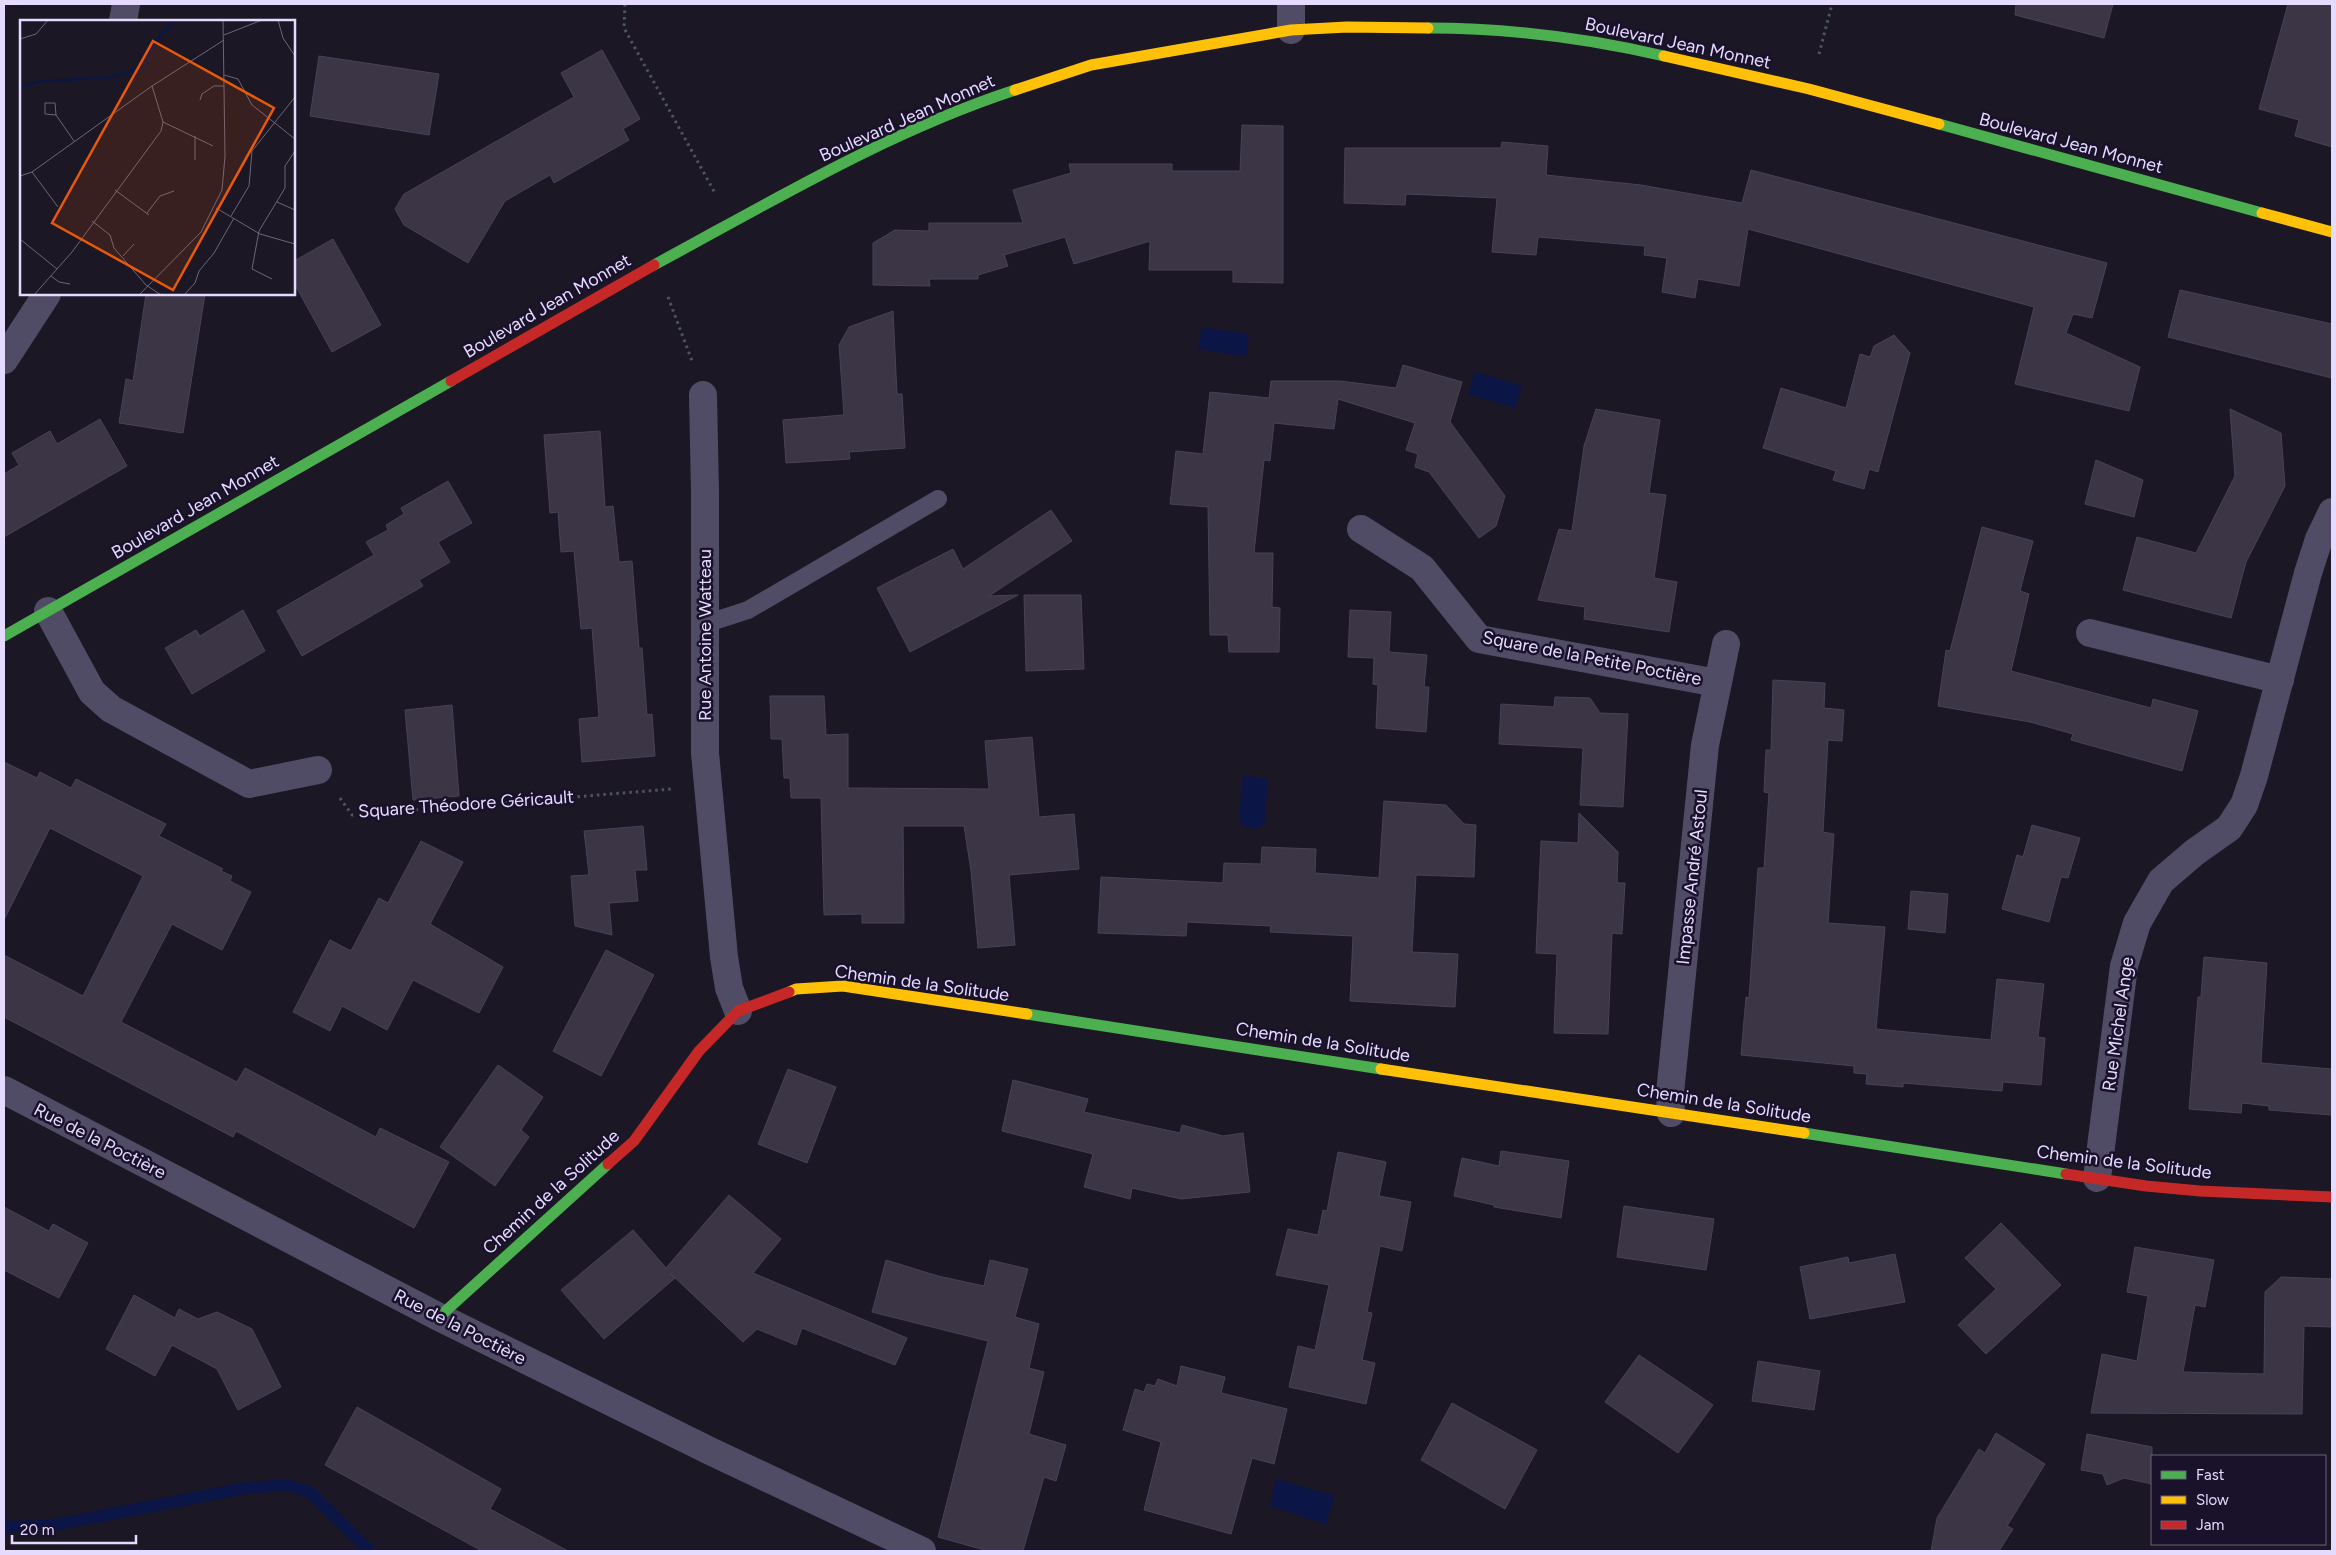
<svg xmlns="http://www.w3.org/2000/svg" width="2336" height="1555" font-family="Figtree,sans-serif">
	<rect width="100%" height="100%" fill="#1b1724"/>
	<g fill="#0c1646">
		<path d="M1202,327L1249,334L1246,357L1198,349Z"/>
		<path d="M1475,372L1522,386L1515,408L1468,394Z"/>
		<path d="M1243,775L1268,779L1265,822L1258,829L1245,828L1239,819Z"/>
		<path d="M1276,1479L1335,1496L1326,1524L1270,1506Z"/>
	</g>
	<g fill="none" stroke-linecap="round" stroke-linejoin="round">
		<path stroke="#0c1646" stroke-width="12" d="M4,1527L54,1525L246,1488L287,1485L310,1492L370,1551"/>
	</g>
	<g fill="#3b3546" stroke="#494258">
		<path d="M2016,4H2113L2104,38L2015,15Z"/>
		<path d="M2288,4H2332V147L2295,136L2299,120L2259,109Z"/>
		<path d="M602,50L640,119L623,129L629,140L554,183L550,175L505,201L468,263L404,225L395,209L404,194L574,97L561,73Z"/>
		<path d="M319,56L439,74L429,135L310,116Z"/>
		<path d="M1242,125L1283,126V283L1233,282V270H1149L1150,241L1074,264L1065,237L1004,255L1008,266L978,275V279H929L930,286L873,285V243L895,230L929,231V223H1023L1013,190L1071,173L1069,164H1172V171H1240Z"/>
		<path d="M1502,142L1548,146L1546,175L1641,185L1742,203L1751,170L2107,263L2092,318L2073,314L2066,333L2140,367L2129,411L2015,384L2034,307L1748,229L1739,286L1698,279L1695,298L1662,292L1667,258L1644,255L1645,246L1538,237L1536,255L1492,252L1497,198L1406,194L1405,205L1344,203L1345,148H1501Z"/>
		<path d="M333,239L381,325L332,352L294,283V261Z"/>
		<path d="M2180,290L2332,324V378L2168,337Z"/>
		<path d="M146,294H205L183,433L119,423L126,379L133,381Z"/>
		<path d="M893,311L897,394H902L905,448L849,452L850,459L786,463L783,420L844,415L839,345L849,327Z"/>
		<path d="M1894,335L1910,353L1878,472L1869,469L1864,489L1833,480L1836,471L1763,448L1781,388L1846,408L1860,354L1870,357L1874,346Z"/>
		<path d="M1403,365L1462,382L1450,422L1505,496L1496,526L1479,538L1429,472L1415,467L1418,454L1406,450L1415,423L1338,399L1334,429L1274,423L1270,461L1264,460L1254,553H1273L1272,607L1280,608L1279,652H1229L1228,635H1210L1208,507L1170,504L1176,451L1203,454L1210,392L1269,398L1271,381H1340L1396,388Z"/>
		<path d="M1596,409L1660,420L1649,493L1666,495L1654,578L1677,582L1669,632L1584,619L1585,607L1538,600L1559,529L1572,531L1584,446Z"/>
		<path d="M2230,409L2281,433L2285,486L2246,562L2231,618L2123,590L2137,537L2196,553L2235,476Z"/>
		<path d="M100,419L127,466L4,537V474L19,465L12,453L50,431L57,444Z"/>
		<path d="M600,431L605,507L613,506L619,562L632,561L639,648H642L647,715L652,714L655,756L582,762L579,719L599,717L592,628L581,629L574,551L561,552L558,512L550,513L544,435Z"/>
		<path d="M2096,460L2143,480L2134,517L2085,504Z"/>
		<path d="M448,481L472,523L438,542L450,562L419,580L423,586L302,656L277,611L374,555L366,542L388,530L386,525L404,514L401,508Z"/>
		<path d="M1051,510L1072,541L989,596L1018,595L910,652L877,588L953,549L963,569Z"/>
		<path d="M1982,527L2033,541L2020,591L2029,594L2011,671L2151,708L2153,699L2198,711L2182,771L2071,740L2073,734L2030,722L1938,706L1946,650L1950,651Z"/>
		<path d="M1024,595H1081L1084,669L1026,671Z"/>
		<path d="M243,610L265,651L192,694L165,648L196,630L200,636Z"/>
		<path d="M1350,610L1391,612L1389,652L1427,655L1424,687H1429L1426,732L1376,728L1378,685L1373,684L1374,658L1348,657Z"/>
		<path d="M1773,680L1825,683L1824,708L1844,710L1842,741L1828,740L1823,832L1834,834L1828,923L1885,927L1876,1029L1991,1040L1997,979L2044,984L2038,1037L2045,1038L2041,1085L2003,1082L2002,1091L1903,1083V1087L1866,1084L1867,1074L1854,1073V1066L1741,1055L1746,997L1749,998L1758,868H1764L1769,793L1764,792L1766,750H1771Z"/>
		<path d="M770,696H824L826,735L848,734V788L989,789L985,741L1032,737L1039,817L1074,814L1079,869L1009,875L1015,945L978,948L971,871L964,826H903L904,923H862V914L824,915L821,798H791L790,778H784L782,739H771Z"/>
		<path d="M1555,697L1590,698L1600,713L1628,714L1623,807L1580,805L1583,748L1499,744L1501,704L1554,707Z"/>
		<path d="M452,705L459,796L413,800L405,710Z"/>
		<path d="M4,762L37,778L40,772L71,788L76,779L166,824L159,836L223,869L221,871L232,876L230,881L251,892L222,950L172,924L121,1022L237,1082L245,1068L376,1137L380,1128L449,1162L414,1228L236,1131L233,1137L4,1017V955L83,996L143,876L50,828L4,920Z"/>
		<path d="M1384,801L1446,805L1464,824L1476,825L1474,877L1416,875L1412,952L1458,954L1455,1007L1350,1001L1353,936L1270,932L1271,926L1187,922L1186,936L1098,933L1101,877L1223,883L1224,863L1261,864L1262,847L1316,849L1315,873L1379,878Z"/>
		<path d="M1579,813L1618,852L1617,883H1625L1622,934L1612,933L1608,1034L1554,1033L1557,954L1536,953L1541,841L1578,843Z"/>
		<path d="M2032,825L2080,838L2068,878L2061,877L2049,922L2002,909L2017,855L2023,857Z"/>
		<path d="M643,826L647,870H635L638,901L609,903L612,935L575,926L571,876L589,875L584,831Z"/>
		<path d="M421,841L463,862L430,924L503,967L479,1013L413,980L387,1030L342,1006L330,1031L293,1012L330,940L351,951L379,898L388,903Z"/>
		<path d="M1911,891L1948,894L1945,933L1908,929Z"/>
		<path d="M606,950L654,975L601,1076L553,1051Z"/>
		<path d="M2204,957L2267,963L2261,1063L2332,1069V1115L2269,1110V1106L2242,1103L2241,1113L2189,1109L2198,997H2201Z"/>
		<path d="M498,1065L543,1097L521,1130L529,1137L495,1186L440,1147Z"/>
		<path d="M788,1069L836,1087L807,1163L758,1144Z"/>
		<path d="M1013,1080L1088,1099L1084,1112L1180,1133L1182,1125L1223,1136L1243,1133L1250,1192L1181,1199L1132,1188L1130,1199L1084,1187L1093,1154L1002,1131Z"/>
		<path d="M1501,1151L1569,1161L1561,1218L1494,1207V1205L1454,1196L1462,1158L1499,1166Z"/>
		<path d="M1338,1152L1386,1162L1379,1196L1411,1202L1402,1251L1380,1246L1367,1312L1372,1313L1362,1360L1375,1363L1366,1404L1289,1387L1298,1346L1315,1350L1329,1285L1276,1275L1288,1229L1318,1235L1323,1210L1327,1211Z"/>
		<path d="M729,1195L781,1239L753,1273L907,1338L895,1365L802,1328L796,1345L757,1329L743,1342L670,1273L675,1278L604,1339L561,1290L633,1230L666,1268Z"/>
		<path d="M1624,1206L1714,1219L1706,1270L1617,1257Z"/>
		<path d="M4,1207L49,1231L53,1224L88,1243L59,1298L4,1270Z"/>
		<path d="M2001,1223L2061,1285L1986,1354L1958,1325L1996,1289L1965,1258Z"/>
		<path d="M2135,1247L2214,1260L2205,1307L2195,1305L2183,1372L2264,1374L2265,1292L2281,1277L2332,1279V1327L2304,1326L2302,1414L2091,1413L2102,1354L2137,1361L2148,1296L2127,1292Z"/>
		<path d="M1895,1254L1905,1302L1810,1319L1800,1267L1848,1257L1849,1263Z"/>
		<path d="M886,1260L938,1276L984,1286L990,1260L1028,1269L1015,1317L1039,1324L1029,1368L1044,1372L1029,1434L1066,1445L1056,1481L1044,1477L1023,1551H988L938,1537L988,1341L872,1312Z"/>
		<path d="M134,1295L175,1318L179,1309L198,1319L217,1312L252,1329L281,1387L238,1410L217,1369L172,1345L155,1376L106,1349Z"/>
		<path d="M1639,1355L1713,1405L1678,1453L1605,1402Z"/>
		<path d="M1758,1361L1820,1371L1814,1410L1752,1401Z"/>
		<path d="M1181,1366L1225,1377L1221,1393L1287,1409L1274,1464L1252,1458L1231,1534L1144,1510L1161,1442L1123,1430L1135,1389L1144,1392L1147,1384L1155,1386L1158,1379L1177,1386Z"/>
		<path d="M1452,1403L1537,1450L1505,1509L1421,1460Z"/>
		<path d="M357,1407L501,1489L490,1509L568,1551H482L325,1465Z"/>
		<path d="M1996,1433L2045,1464L2007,1526L2013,1529L1999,1551H1931L1937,1518L1979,1449L1985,1453Z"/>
		<path d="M2087,1434L2152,1447V1484L2124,1478L2107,1485L2103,1474L2081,1470Z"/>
	</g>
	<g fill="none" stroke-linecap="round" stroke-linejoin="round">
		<g stroke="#4d5565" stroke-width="3" stroke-dasharray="2.5 4" stroke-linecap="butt">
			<path d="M625,4L624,28L715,193"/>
			<path d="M1819,54L1832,4"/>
			<path d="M668,297L692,361"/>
			<path d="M340,798L352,815L672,789"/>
		</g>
		<path stroke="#514c65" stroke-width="18" d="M705,624L748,610L938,499"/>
		<g stroke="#514c65" stroke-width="28">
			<path d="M123,21L126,4"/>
			<path d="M1291,30V4"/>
			<path d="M4,360L47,294"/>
			<path d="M703,395L705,493V753L724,957L729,988L738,1011"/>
			<path d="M1361,529L1422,568L1479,639L1717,683"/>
			<path d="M48,611L92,692L111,709L249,784L318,770"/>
			<path d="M2090,633L2280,680"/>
			<path d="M4,1090L439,1317L710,1451L922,1551"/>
			<path d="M1671,1113L1670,1093L1705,745L1726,644"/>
			<path d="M2097,1178L2124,966L2137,923L2161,881L2195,852L2229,828L2244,805L2254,776L2308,573L2319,539L2332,512"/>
		</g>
		<g stroke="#4caf50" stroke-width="11">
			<path d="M1428,28C1508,28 1587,38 1664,56"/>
			<path d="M1939,124L2262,213"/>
			<path d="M654,265C771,202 887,132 1015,90"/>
			<path d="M4,636L451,381"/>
			<path d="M1027,1014L1381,1069"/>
			<path d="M1804,1133L2066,1174"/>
			<path d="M439,1317L608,1164"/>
		</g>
		<g stroke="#ffc107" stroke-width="11">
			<path d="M1664,56L1809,89L1939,124"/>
			<path d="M1015,90L1091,65L1291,30L1347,27L1428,28"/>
			<path d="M2262,213L2332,232"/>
			<path d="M789,992L796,989L843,986L1027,1014"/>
			<path d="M1381,1069L1804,1133"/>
		</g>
		<g stroke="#c62828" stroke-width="11">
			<path d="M451,381L654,265"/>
			<path d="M608,1164L634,1141L699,1051L738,1011L789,992"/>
			<path d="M2066,1174L2146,1186L2200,1191L2332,1197"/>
		</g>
	</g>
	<g text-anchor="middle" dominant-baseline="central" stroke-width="5" stroke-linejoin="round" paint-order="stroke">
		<g font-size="18" fill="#e5daff" stroke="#1a112a">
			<text transform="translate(1678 43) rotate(12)">Boulevard Jean Monnet</text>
			<text transform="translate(907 118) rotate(-24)">Boulevard Jean Monnet</text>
			<text transform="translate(2071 143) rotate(15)">Boulevard Jean Monnet</text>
			<text transform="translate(547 306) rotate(-30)">Boulevard Jean Monnet</text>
			<text transform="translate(195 507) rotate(-30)">Boulevard Jean Monnet</text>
			<text transform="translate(705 635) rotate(-90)">Rue Antoine Watteau</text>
			<text transform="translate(1592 658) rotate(11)">Square de la Petite Poctière</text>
			<text transform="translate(466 804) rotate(-4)">Square Théodore Géricault</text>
			<text transform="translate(1692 877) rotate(-84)">Impasse André Astoul</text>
			<text transform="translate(922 983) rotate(8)">Chemin de la Solitude</text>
			<text transform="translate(2118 1024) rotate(-82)">Rue Michel Ange</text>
			<text transform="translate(1323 1042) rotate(9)">Chemin de la Solitude</text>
			<text transform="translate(1724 1103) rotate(9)">Chemin de la Solitude</text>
			<text transform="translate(100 1141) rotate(27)">Rue de la Poctière</text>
			<text transform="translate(2124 1162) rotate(7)">Chemin de la Solitude</text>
			<text transform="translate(551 1192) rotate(-42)">Chemin de la Solitude</text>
			<text transform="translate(460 1327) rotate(27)">Rue de la Poctière</text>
		</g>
	</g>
	<g transform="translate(20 20)">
		<rect width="275" height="275" fill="#1b1724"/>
		<path fill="none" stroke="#0c1646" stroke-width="2.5" d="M0,67L22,61L86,58L124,48L135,22L155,0"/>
		<path fill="none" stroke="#6c657c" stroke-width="1" d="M258,0L263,18L275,36M204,15L242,0M0,19L16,14L28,0M204,55L218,59L232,85L275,119M180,80L182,74L194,66H204M36,95L25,94V83H35L36,95L54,121M143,102L193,126M175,140V116M12,152L38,187M0,156L12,152L132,66L204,20M95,170L129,195M257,182L275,190M196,188L240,214L275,224M127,193L140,176L154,171M211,196L229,166L232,131L275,77M72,201L90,215L94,228L126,265L141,275M0,219L37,249M103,236L114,224M31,256L39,262L50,264M252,259L232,249L239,211L265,168V146L275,131M14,275L52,232L141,111L143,102L132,66M119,275L181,212L202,170L205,136L203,0M164,275L175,263L179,251L194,233L214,198"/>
		<path fill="#e8590c" fill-opacity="0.15" stroke="#e8590c" stroke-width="2.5" d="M133,21L254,88L153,270L32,203Z"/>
		<rect width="275" height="275" fill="none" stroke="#e5daff" stroke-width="2.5"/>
	</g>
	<rect width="2336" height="1555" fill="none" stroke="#e5daff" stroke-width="10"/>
	<rect x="2151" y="1455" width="175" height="90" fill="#1a112a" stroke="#6b617f"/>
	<rect x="2161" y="1471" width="25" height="8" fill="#4caf50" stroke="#6b617f"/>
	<text x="2196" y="1480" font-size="15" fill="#e5daff">Fast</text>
	<rect x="2161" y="1496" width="25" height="8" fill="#ffc107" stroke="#6b617f"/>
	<text x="2196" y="1505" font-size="15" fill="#e5daff">Slow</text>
	<rect x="2161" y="1521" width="25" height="8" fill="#c62828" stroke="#6b617f"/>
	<text x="2196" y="1530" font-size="15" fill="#e5daff">Jam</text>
	<path d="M12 1535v8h124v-8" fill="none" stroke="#e5daff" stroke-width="2.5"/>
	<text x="20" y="1535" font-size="15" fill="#e5daff" stroke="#1a112a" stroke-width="4" paint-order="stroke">20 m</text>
</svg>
